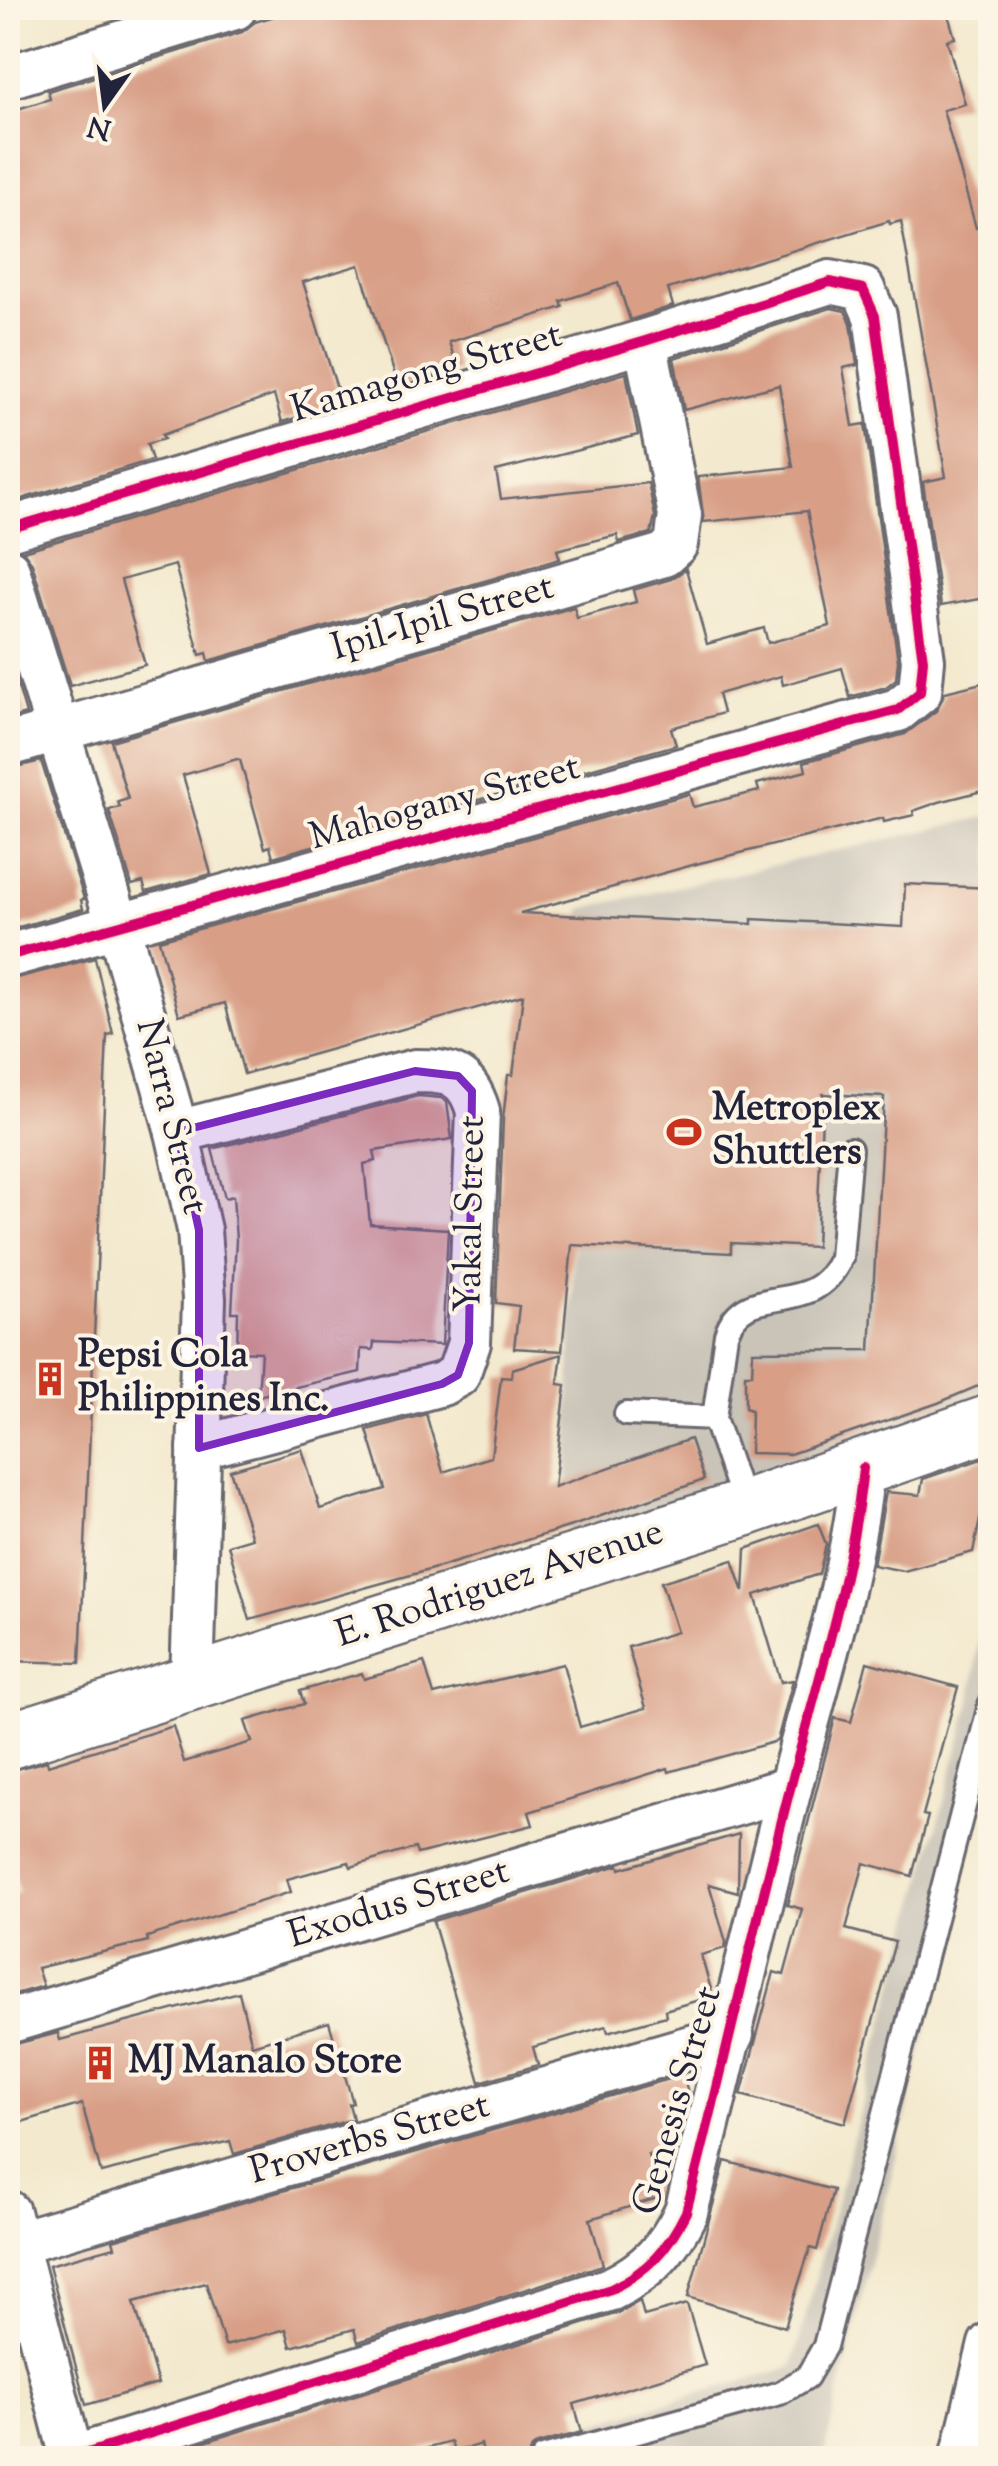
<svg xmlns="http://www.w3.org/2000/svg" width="998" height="2466" font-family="'Sorts Mill Goudy',serif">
	<rect width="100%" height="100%" fill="#fcf5e5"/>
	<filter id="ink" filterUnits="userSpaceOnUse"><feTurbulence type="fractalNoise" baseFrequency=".01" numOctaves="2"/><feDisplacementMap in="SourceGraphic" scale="20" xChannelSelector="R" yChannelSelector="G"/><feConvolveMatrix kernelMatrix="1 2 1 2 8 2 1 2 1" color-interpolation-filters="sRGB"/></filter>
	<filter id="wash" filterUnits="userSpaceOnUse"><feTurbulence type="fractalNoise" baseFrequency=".0048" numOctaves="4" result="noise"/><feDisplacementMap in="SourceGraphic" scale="40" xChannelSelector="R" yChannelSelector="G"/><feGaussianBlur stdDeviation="2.25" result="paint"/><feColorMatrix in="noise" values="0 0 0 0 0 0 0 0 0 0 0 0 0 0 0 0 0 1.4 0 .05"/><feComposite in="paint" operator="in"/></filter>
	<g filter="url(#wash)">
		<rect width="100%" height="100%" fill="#f3e9ce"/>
		<g fill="#c9c3b8">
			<path d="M990,816V1394L738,1487L566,1540L581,909Z"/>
			<path d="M990,1561V1767L823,2458H470L792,2367L971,1701Z"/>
		</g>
		<g id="blocks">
			<g fill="#d89e86">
				<path d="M301,8H946L955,38L947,40L965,104L943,110L976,228L984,227L990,266V597L941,606L923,482L946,477L901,221L890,224L889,221L668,289L673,306L630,320L618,283L561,301L563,307L449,342L458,370L398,388L359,265L303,282L342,404L282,422L274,395L162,435L164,439L147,444L152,460L8,503V112L50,99L48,91L242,32L255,22Z"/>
				<path d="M831,308L845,311L851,323L857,365L843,368L853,426L865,424L898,661L896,679L886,687L850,697L842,668L783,685L781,676L718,694L723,713L671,728L676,745L273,857L270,846L265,848L240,760L237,759L183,775L211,874L146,892L143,882L132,885L109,810L120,807L118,802L128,799L111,741L574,607L577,618L636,602L633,590L671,579L686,569L707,644L764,628L768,643L830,626L807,511L704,522L698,477L793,467L779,385L684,410L674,358Z"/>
				<path d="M626,373L638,435L496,471L501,499L648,483L655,516L651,533L619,542L617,535L557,550L560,559L209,661L207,653L200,655L175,565L121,580L145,665L70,686L32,563L23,551Z"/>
				<path d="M8,653L26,714L8,719Z"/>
				<path d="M990,681V789L939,802L913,811L914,815L884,822L883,818L700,863L520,913L752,924V919L903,927L905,884L990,888V1381L938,1403L790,1454L750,1453L751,1410L745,1408V1374H752L753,1351L870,1350L884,1097L823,1094L816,1247L731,1243V1253L572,1245L562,1351L514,1348L519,1306L496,1303L503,1119L508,1075H513L523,995L244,1074L225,1003L179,1015L159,940L689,794L693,807L759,791L757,784L806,771L804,762L905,734L936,711L945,692Z"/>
				<path d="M41,761L84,899L81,900L83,909L8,930V769Z"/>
				<path d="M95,958L113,1034L107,1035L80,1663L8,1661V980Z"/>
				<path d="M418,1096L441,1098L447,1102L452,1139L374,1151L376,1161L364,1164L370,1224L448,1229L442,1345L374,1342L373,1350L361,1349L360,1372L258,1396L261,1352L237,1351L238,1312H232L236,1240L233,1196L225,1198L212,1149Z"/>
				<path d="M562,1354L558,1384L566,1385L554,1487L690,1439L704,1480L575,1525L443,1566L250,1620L228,1545L252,1538L230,1470L302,1449L320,1509L385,1489L367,1430L426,1414L443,1472L491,1457L501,1377L511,1378L512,1369Z"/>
				<path d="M990,1456V1474L973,1552L904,1571L873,1565L886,1492L920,1495L923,1479Z"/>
				<path d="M818,1524L826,1544L819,1574L755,1595L781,1682L793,1680L777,1741L669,1772L668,1768L529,1812L533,1825L417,1854L415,1848L351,1867L349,1862L287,1879L291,1892L147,1937L148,1941L37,1968L43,1986L8,1996V1895L19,1893L8,1853V1771L47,1761L48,1765L173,1726L184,1762L252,1742L245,1721L304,1704L300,1691L362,1673L364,1679L424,1662L434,1695L563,1664L580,1727L646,1708L628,1647L677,1632L661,1582L733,1560L744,1592L746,1549Z"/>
				<path d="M867,1662L958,1687L923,1815L928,1816L912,1876L864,1863L846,1929L895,1942L845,2123L741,2095L774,1972L784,1975L802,1909L787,1905L835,1718L851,1722Z"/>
				<path d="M739,1834L738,1892L709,1884L726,1942L725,1948L701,1955L713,1996L665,2010L666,2016L608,2032L606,2026L533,2047L538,2065L480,2082L433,1921L619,1865L620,1869Z"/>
				<path d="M239,1992L252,2045L329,2022L353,2103L349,2104L353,2119L234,2154L230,2141L101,2173L82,2104L8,2126V2046L58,2033L60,2040Z"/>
				<path d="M683,2075L689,2096L677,2146L648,2155L661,2197L590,2219L603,2265L358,2342L354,2329L291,2347L286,2329L225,2346L206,2283L134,2302L158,2384L86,2405L49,2265L115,2247L113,2240Z"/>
				<path d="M725,2161L833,2190L817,2250L810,2248L785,2327L688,2297Z"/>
				<path d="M640,2301L644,2316L687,2304L705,2365L574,2404L582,2432L538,2444L532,2448L528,2458H484L481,2444L454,2452L451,2442L390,2458H154L618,2313Z"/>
			</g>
		</g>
	</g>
	<g filter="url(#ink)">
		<use href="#blocks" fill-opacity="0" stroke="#6b686e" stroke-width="2.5"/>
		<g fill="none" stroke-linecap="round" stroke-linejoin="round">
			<g stroke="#6b686e" stroke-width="28">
				<g id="lane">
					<path d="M626,1414L714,1418"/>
					<path d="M745,1508L714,1418L726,1334C746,1276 811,1323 841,1258L850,1149"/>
					<path d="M543,2458L780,2393L807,2377L825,2346L990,1705"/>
				</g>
			</g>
			<g stroke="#6b686e" stroke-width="48">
				<g id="street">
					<path d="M8,77L235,8"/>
					<path d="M8,529L645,341L830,282L863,289L875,316L923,660L920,692L898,710L8,956"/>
					<path d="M8,570L118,925L177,1132L199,1230L204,1299L192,1682"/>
					<path d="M8,745L664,555L676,544L680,515L645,341"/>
					<path d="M177,1132L415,1071C451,1071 467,1074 478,1111L469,1343L458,1375L442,1384L199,1448"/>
					<path d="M8,2022L790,1788"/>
					<path d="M8,2212L72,2458"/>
					<path d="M8,2245L732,2035"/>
					<path d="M72,2458L611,2289C648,2271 668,2249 686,2212C723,2070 754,1927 791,1785C818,1679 852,1576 863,1468"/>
					<path d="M962,2458L990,2344"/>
				</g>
			</g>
			<g stroke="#6b686e" stroke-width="60">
				<path id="secondary" d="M8,1741L745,1508L990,1423"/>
			</g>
			<use href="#lane" stroke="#fff" stroke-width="22"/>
			<use href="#street" stroke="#fff" stroke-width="42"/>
			<use href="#secondary" stroke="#fff" stroke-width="55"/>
			<g stroke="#fcf5e5" stroke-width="16">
				<g id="cycleway">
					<path d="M8,529L645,341L830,282L863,289L875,316L923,660L920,692L898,710L8,956"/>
					<path d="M72,2458L611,2289C648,2271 668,2249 686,2212C723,2070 754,1927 791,1785C818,1679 852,1576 863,1468"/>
				</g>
			</g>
			<use href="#cycleway" stroke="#d6006c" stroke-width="10"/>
		</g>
	</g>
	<path fill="#7b2cbf" fill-opacity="0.2" stroke="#7b2cbf" stroke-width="8" stroke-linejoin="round" d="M415,1071L458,1076L472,1091L469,1343L458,1375L442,1384L199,1448V1230L177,1132Z"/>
	<defs>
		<g id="stadium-bare" transform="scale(2.7)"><path d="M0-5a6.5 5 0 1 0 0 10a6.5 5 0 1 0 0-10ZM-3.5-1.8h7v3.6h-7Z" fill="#c8321e" stroke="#fcf5e5" stroke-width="2.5" paint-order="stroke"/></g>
		<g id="building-bare" transform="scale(2.7)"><path d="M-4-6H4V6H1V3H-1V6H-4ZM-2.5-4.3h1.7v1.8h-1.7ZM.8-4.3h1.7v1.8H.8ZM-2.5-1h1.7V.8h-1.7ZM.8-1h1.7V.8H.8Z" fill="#c8321e" stroke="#fcf5e5" stroke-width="2.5" paint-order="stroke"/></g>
	</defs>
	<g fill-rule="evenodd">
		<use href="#stadium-bare" x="684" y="1132"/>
		<use href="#building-bare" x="50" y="1379"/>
		<use href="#building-bare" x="100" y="2063"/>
	</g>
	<g text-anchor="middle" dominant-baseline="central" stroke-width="8" stroke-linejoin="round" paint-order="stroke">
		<g font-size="38" fill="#22223b" stroke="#fcf5e5">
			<text transform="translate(427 374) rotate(-16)">Kamagong Street</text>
			<text transform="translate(443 619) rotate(-16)">Ipil-Ipil Street</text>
			<text transform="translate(445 804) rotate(-15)">Mahogany Street</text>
			<text transform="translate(170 1117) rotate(76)">Narra Street</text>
			<text transform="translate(472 1214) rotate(-89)">Yakal Street</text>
			<text transform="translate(500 1585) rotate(-18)">E. Rodriguez Avenue</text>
			<text transform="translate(399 1905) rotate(-17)">Exodus Street</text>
			<text transform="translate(679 2101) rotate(-74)">Genesis Street</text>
			<text transform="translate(370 2140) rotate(-16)">Proverbs Street</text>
		</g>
		<g font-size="38" font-weight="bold" fill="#22223b" stroke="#fcf5e5" text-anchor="start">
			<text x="712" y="1110">Metroplex<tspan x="712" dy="44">Shuttlers</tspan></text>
			<text x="78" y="1357">Pepsi Cola<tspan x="78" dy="44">Philippines Inc.</tspan></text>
			<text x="128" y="2063">MJ Manalo Store</text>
		</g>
	</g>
	<rect width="998" height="2466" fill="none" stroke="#fcf5e5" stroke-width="40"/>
	<g transform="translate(105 105) rotate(194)" stroke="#fcf5e5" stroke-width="8" paint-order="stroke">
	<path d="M0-8L18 38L0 25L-18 38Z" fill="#22223b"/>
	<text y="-15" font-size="28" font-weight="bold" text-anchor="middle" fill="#22223b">N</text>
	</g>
</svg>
